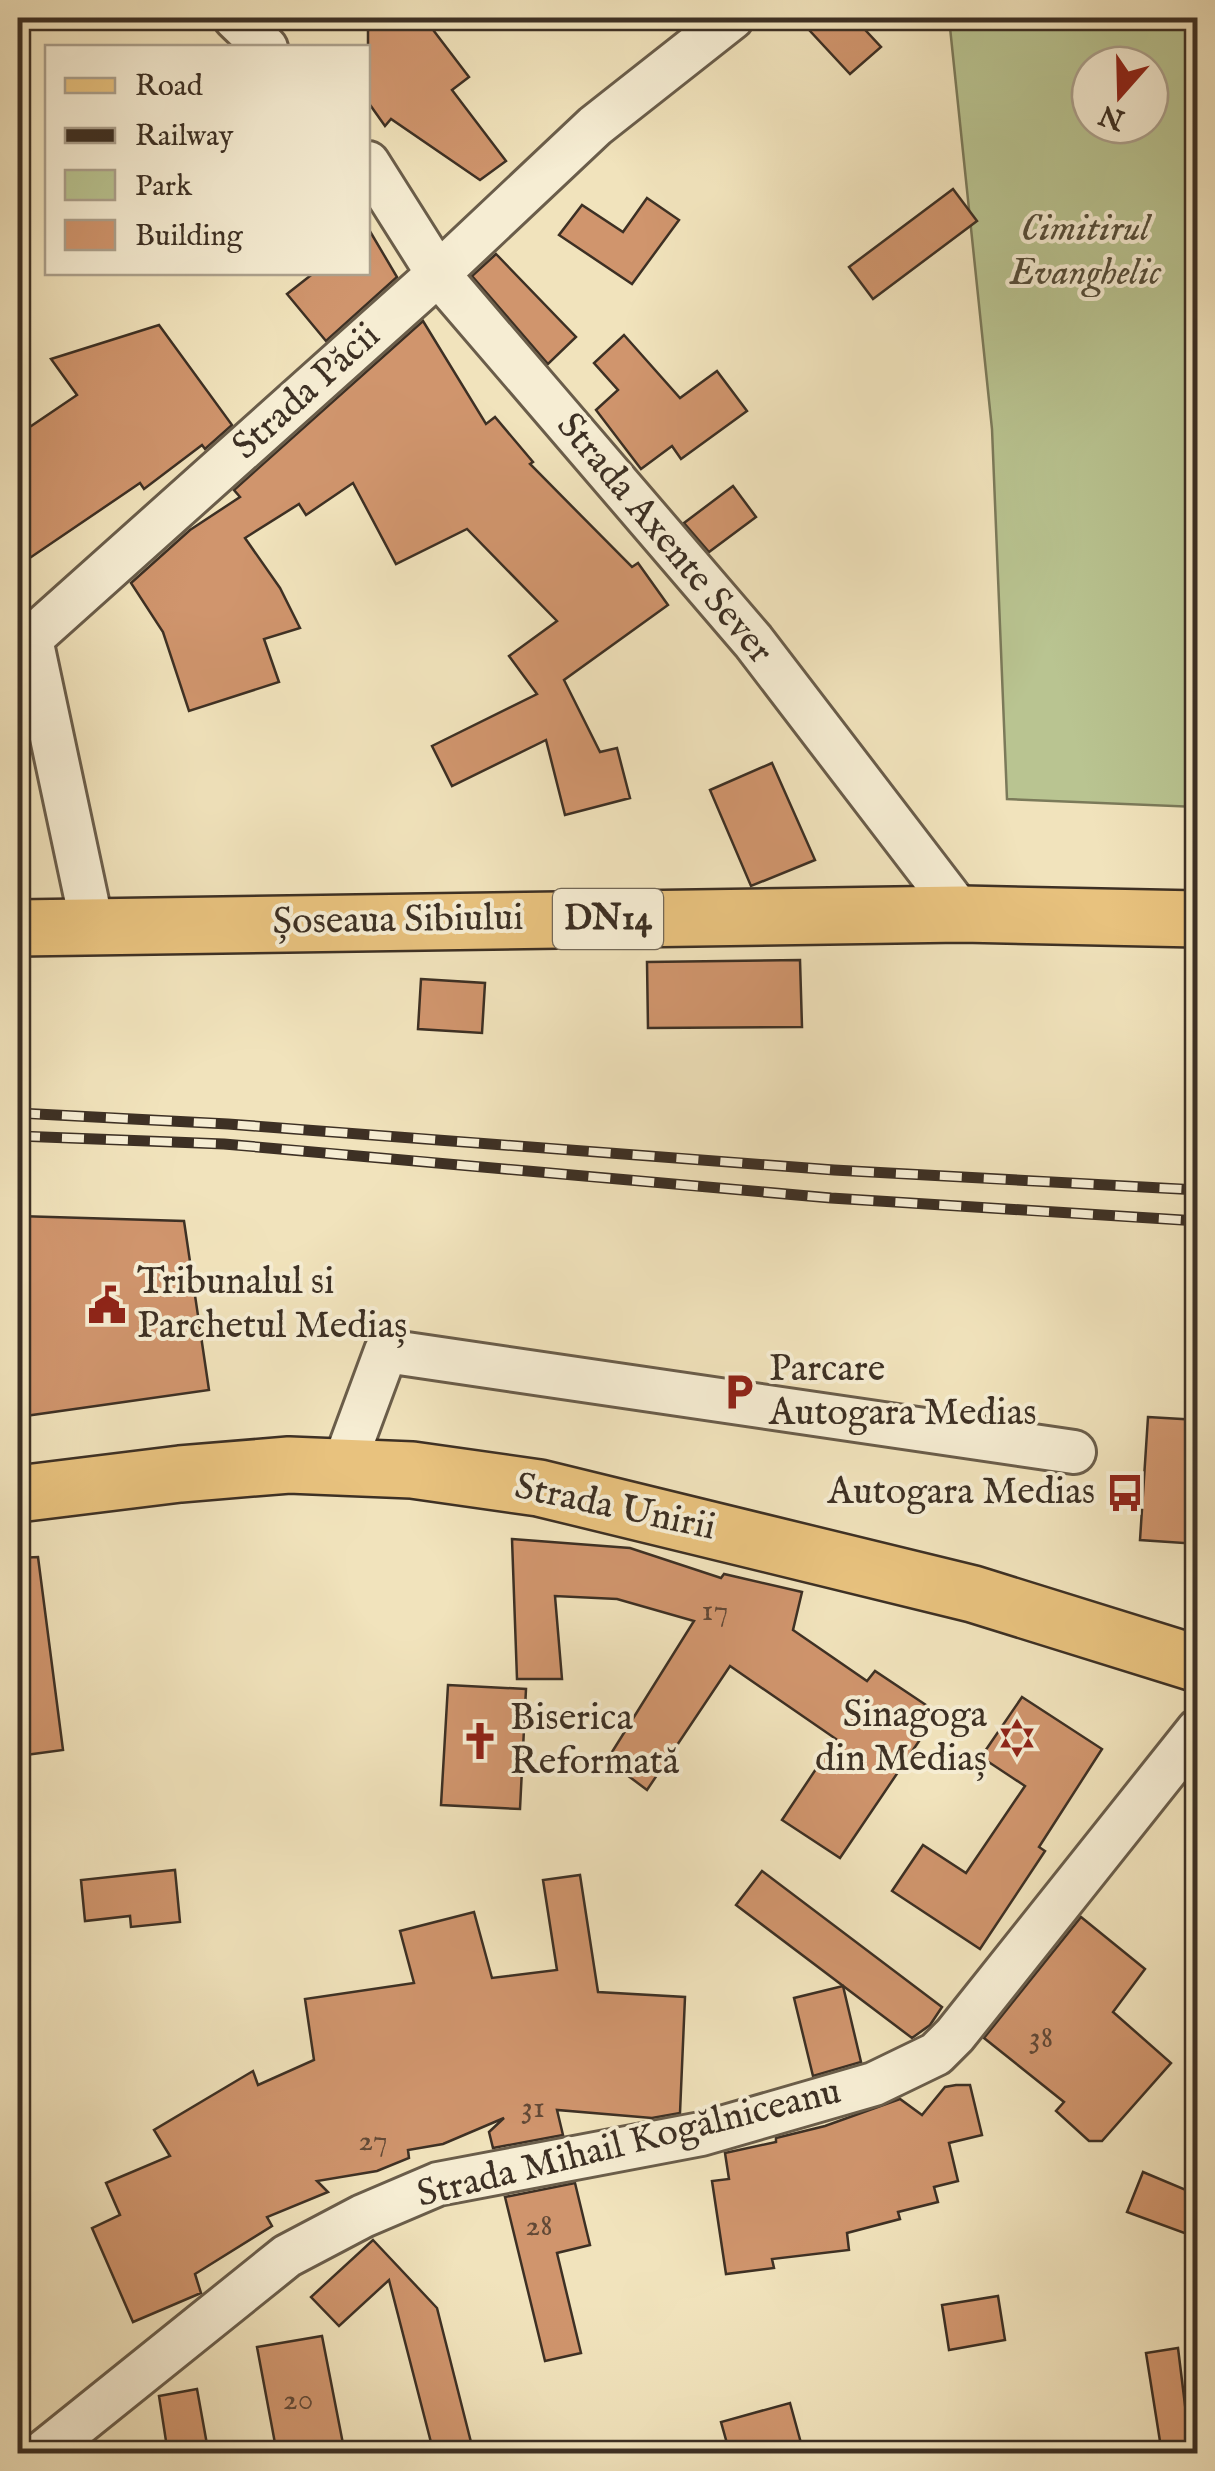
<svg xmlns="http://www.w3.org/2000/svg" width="1215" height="2471" font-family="'IM FELL English',serif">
	<rect width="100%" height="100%" fill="#f1e3bc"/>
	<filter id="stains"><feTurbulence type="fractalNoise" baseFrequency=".002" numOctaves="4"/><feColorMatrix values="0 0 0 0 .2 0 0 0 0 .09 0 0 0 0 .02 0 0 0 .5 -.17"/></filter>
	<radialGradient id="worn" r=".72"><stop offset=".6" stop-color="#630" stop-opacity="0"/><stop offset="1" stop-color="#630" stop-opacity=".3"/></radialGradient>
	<path fill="#b9c491" stroke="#7b7a5a" stroke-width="2.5" fill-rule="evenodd" d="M949,18H1197V807L1007,799L992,429ZM1090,65H1150V125H1090Z"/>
	<g fill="#d0956d" stroke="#3d3024" stroke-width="2.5">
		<path d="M368,18H424L469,77L452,90L506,161L480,180L391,119L385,126L368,102Z"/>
		<path d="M798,18H854L881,47L850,74Z"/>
		<path d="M953,189L977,221L873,299L849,267Z"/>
		<path d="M647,198L679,220L632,284L559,235L582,205L623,232Z"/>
		<path d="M368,228L397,277L326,341L287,294L315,272H368Z"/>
		<path d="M496,254L576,337L548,364L472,276Z"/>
		<path d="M423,321L486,424L495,417L533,462L530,464L632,567L638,563L668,605L564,680L600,752L617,748L630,798L565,815L546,740L452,786L432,746L537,694L509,656L557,621L467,529L396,564L353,483L306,515L299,504L245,538L280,588L300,628L264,639L279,682L189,711L163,632L131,583L190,530L240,497L234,490Z"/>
		<path d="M159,325L232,425L205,449L202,445L144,489L140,483L18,566V435L77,395L51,359Z"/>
		<path d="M624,335L680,398L717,371L747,411L681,459L672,446L641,469L596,410L618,390L594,363Z"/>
		<path d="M733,486L756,517L709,552L684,523Z"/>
		<path d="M772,763L815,860L751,886L710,790Z"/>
		<path d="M800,960L802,1027L648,1028L647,962Z"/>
		<path d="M421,979L485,983L482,1033L418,1029Z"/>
		<path d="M18,1216L184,1221L209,1390L18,1417Z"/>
		<path d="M1148,1417L1198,1420V1544L1140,1540Z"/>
		<path d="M512,1539L630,1548L721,1578L724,1574L802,1592L793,1630L867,1681L875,1671L938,1713L840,1858L782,1820L836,1739L730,1666L647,1790L607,1760L694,1621L617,1599L555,1596L562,1679H517Z"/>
		<path d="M38,1557L63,1750L18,1756V1558Z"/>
		<path d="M448,1685L526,1689L520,1809L441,1805Z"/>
		<path d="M1022,1697L1102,1749L1039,1847L1045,1851L980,1949L892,1891L923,1845L966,1873L1025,1786L981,1757Z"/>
		<path d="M175,1870L180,1922L131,1927L130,1916L85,1921L81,1880Z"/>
		<path d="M762,1871L942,2007L930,2025L912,2038L736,1905Z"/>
		<path d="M580,1875L598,1992L685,1997L680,2113L652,2118L557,2110L563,2135L493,2148L489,2132L504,2118L443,2144L408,2150L409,2158L377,2171L317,2181L328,2192L267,2217L272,2226L195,2274L201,2293L133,2322L92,2228L120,2215L106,2183L170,2156L154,2130L253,2071L258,2085L314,2060L305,1999L414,1983L400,1931L474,1912L492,1978L557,1970L543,1880Z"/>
		<path d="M1081,1917L1145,1969L1113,2012L1171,2063L1102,2141H1089L1056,2111L1064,2102L984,2038Z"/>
		<path d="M843,1986L861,2062L813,2076L794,1998Z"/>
		<path d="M956,2085H970L982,2135L949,2143L958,2181L934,2187L938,2202L898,2212L900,2219L847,2233L849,2250L772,2259L774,2268L726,2274L712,2181L729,2179L725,2153L776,2142V2138L825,2126L900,2099L922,2115L945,2087Z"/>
		<path d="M1143,2172L1198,2195V2238L1127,2212Z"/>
		<path d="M575,2183L590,2245L557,2253L581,2353L545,2361L505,2197Z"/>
		<path d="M373,2240L437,2308L474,2454H434L389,2280L339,2326L311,2297Z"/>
		<path d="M998,2296L1005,2340L949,2350L942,2305Z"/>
		<path d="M322,2336L345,2454H277L257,2347Z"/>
		<path d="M1178,2348L1185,2405L1198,2401V2447L1190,2448L1191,2454H1162L1146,2353Z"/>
		<path d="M197,2389L208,2450L168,2454L159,2396Z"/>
		<path d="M790,2403L804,2454H730L721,2422Z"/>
	</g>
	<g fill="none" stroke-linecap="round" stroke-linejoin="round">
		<g stroke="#6a5d4a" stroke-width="48">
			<g id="minor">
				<path d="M235,18L266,48"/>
				<path d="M368,163L438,274L753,641L962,914"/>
				<path d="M31,639L92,925"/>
				<path d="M18,650L438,274L595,126L732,18"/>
				<path d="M343,1467L386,1351L1074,1452"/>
				<path d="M41,2454L287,2256L363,2216L438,2184L701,2134L874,2084L936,2054L955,2035L1198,1730"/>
			</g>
		</g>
		<g stroke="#3d3024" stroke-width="60">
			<g id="major">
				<path d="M18,928L962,914L1198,919"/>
				<path d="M18,1494L180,1474L289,1465L412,1470L539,1488L973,1594L1198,1664"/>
			</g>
		</g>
		<use href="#minor" stroke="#f6edd3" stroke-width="42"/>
		<use href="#major" stroke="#e8c27e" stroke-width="55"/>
		<g stroke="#3d3024" stroke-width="11">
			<g id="rail">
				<path d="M18,1113L228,1124L834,1170L1198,1190"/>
				<path d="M18,1136L224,1144L831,1198L1198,1221"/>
			</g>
		</g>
		<use href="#rail" stroke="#f6edd3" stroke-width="8" stroke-dasharray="22" stroke-linecap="butt"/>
	</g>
	<defs>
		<g id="civic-bare" transform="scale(3)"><path d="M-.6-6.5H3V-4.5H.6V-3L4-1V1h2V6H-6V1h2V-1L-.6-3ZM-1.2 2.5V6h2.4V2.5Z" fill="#8f2418" stroke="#f6edd3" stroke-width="2.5" paint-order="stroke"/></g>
		<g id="parking-bare" transform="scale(3)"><path d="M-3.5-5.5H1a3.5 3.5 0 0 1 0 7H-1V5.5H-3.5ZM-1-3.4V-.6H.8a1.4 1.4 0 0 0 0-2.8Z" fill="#8f2418" stroke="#f6edd3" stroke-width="2.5" paint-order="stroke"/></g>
		<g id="bus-bare" transform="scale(3)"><path d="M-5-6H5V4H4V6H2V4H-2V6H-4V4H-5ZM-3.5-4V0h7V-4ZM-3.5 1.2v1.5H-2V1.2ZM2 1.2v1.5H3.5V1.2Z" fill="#8f2418" stroke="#f6edd3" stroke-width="2.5" paint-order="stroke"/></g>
		<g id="synagogue-bare" transform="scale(3)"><path d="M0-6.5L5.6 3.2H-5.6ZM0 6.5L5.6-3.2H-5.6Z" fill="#8f2418" stroke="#f6edd3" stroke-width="2.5" paint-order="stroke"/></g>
		<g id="church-bare" transform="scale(3)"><path d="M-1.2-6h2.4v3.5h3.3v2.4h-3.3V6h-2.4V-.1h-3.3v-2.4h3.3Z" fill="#8f2418" stroke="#f6edd3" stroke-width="2.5" paint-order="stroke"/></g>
	</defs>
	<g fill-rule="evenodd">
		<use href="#civic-bare" x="107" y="1305"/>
		<use href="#parking-bare" x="739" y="1392"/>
		<use href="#bus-bare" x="1125" y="1493"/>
		<use href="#synagogue-bare" x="1017" y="1738"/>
		<use href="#church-bare" x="480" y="1741"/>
	</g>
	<g text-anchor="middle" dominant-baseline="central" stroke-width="8" stroke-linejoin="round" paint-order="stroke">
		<g font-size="32" fill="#624936">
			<text x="715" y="1611">17</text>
			<text x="1041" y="2038">38</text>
			<text x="533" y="2108">31</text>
			<text x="373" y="2141">27</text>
			<text x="539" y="2226">28</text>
			<text x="298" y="2400">20</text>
		</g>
		<rect fill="#f6edd3" stroke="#746958" stroke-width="2.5" x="553" y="889" width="110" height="60" rx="8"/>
		<g font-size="35" font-weight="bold" fill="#3d3024">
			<text x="608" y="919">DN14</text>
		</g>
		<g font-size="38" font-style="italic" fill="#564e3a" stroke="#f6edd3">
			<text x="1085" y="230">Cimitirul<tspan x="1085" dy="44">Evanghelic</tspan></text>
		</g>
		<g font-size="38" fill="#3d3024" stroke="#f6edd3">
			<text transform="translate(307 392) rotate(-42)">Strada Păcii</text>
			<text transform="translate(664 539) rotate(50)">Strada Axente Sever</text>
			<text transform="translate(398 921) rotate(-1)">Șoseaua Sibiului</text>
			<text transform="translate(615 1508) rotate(12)">Strada Unirii</text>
			<text transform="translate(629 2144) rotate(-14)">Strada Mihail Kogălniceanu</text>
		</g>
		<g font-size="38" fill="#3d3024" stroke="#f6edd3" text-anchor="start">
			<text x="137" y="1283">Tribunalul si<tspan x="137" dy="44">Parchetul Mediaș</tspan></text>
			<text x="769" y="1370">Parcare<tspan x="769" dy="44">Autogara Medias</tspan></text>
			<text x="1095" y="1493" text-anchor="end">Autogara Medias</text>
			<text x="987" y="1716" text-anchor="end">Sinagoga<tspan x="987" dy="44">din Mediaș</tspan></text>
			<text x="510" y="1719">Biserica<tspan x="510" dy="44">Reformată</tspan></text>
		</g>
	</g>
	<rect width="1215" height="2471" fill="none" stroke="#f1e3bc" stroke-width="60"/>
	<rect x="20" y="20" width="1175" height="2431" fill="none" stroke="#3d3024" stroke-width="5"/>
	<rect x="30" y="30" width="1155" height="2411" fill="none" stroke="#3d3024" stroke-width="2.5"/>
	<rect x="45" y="45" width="325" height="230" fill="#f6edd3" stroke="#aca18d" stroke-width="2.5"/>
	<rect x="65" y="78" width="50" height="15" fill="#e8c27e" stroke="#aca18d" stroke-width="2.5"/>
	<text x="135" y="95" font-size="30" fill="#3d3024">Road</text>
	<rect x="65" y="128" width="50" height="15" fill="#3d3024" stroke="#aca18d" stroke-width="2.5"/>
	<text x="135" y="145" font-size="30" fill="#3d3024">Railway</text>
	<rect x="65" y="170" width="50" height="30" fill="#b9c491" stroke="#aca18d" stroke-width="2.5"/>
	<text x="135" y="195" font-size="30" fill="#3d3024">Park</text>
	<rect x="65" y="220" width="50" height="30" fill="#d0956d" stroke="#aca18d" stroke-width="2.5"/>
	<text x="135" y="245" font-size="30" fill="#3d3024">Building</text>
	<g transform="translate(1120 95) rotate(200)"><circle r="48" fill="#f6edd3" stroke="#aca18d" stroke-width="2.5"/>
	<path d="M0-8L18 38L0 25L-18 38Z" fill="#8f2418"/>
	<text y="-15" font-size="28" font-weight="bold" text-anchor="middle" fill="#3d3024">N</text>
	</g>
	<rect width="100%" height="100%" filter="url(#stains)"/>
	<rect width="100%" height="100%" fill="url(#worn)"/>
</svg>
